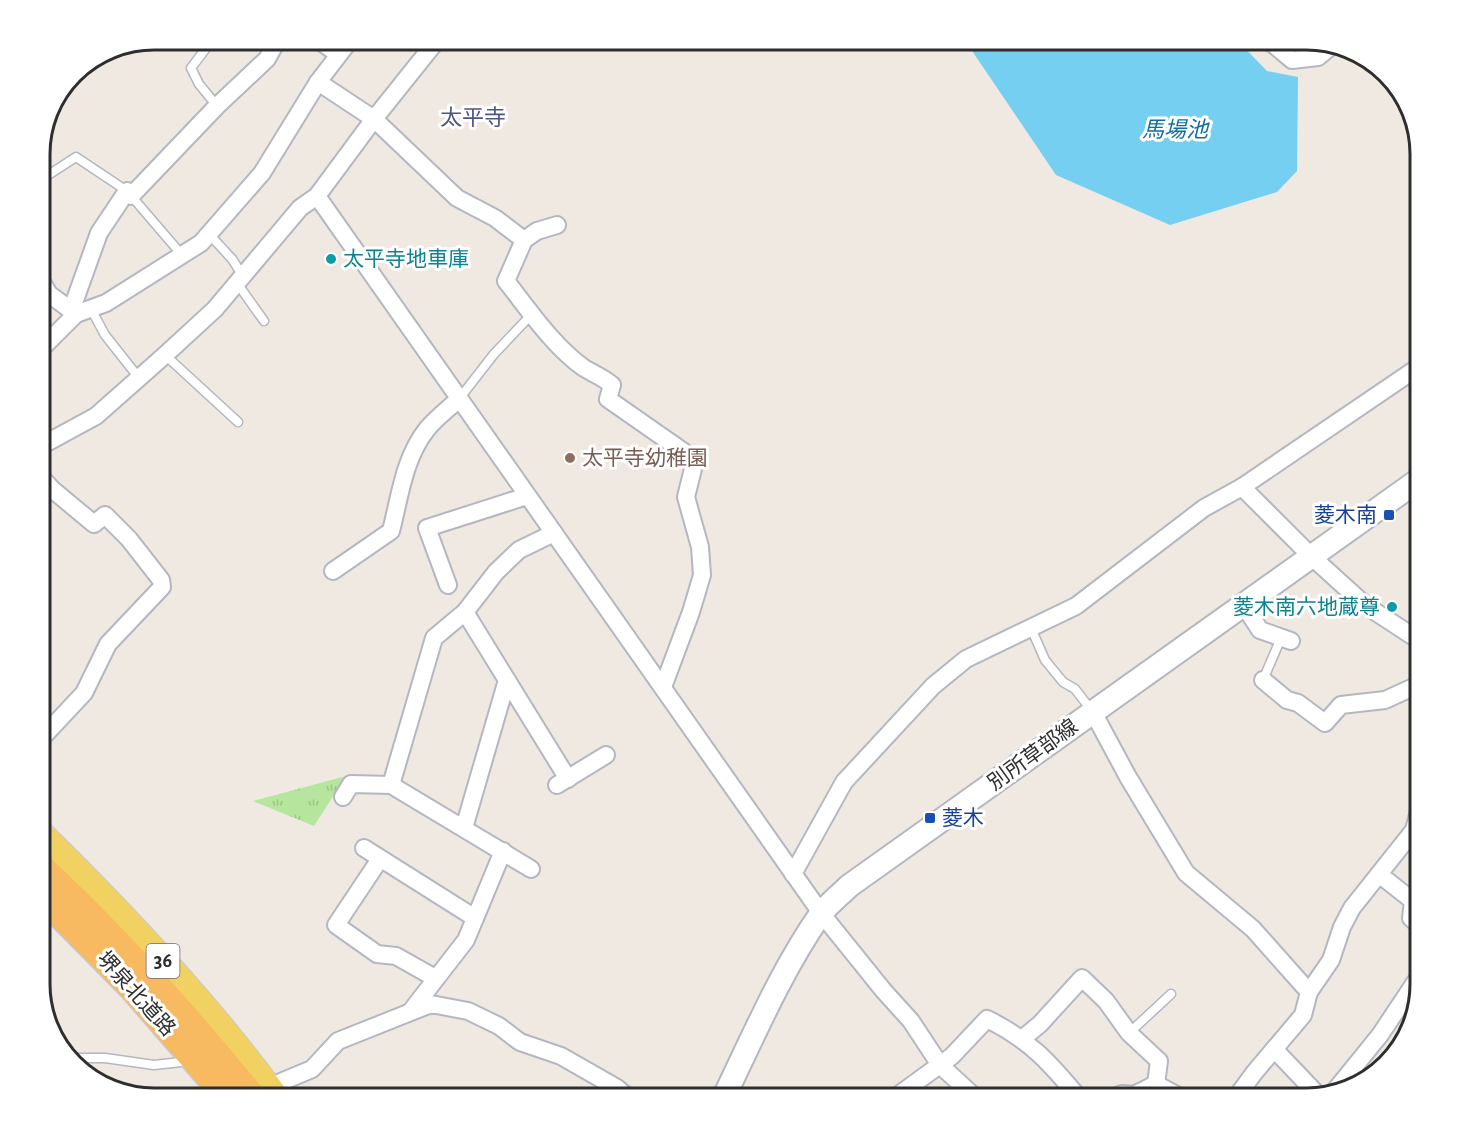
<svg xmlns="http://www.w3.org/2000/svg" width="1459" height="1138" font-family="'Alegreya Sans','Noto Sans JP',sans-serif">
	<defs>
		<pattern id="park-tufts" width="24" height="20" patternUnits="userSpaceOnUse" patternTransform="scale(1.5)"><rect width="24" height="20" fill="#b6e59e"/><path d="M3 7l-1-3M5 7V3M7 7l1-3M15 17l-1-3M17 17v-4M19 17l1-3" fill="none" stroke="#9dc588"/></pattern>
	</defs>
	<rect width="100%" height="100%" fill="#efe9e1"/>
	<path fill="url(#park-tufts)" d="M346,776L314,826L253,801Z"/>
	<path fill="#75cff0" d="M964,39H1236L1267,71L1298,77L1297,171L1277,192L1170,225L1056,175Z"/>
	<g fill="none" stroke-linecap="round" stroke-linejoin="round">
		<g stroke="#b4b7c1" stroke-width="11">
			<g id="service">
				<path d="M213,39L191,68L199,84L217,106"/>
				<path d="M39,181L76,157L127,191L182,255"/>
				<path d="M209,234L232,259L243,276"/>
				<path d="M237,283L264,321"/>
				<path d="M91,309L105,335L139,378"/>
				<path d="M165,355L238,422"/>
				<path d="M459,399L494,354L532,314"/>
				<path d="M1031,628L1045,660L1063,682L1075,689L1092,711"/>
				<path d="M1263,680L1281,638"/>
				<path d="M1129,1033L1171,994"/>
				<path d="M69,1058H105L154,1065L181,1062"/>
			</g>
		</g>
		<g stroke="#b4b7c1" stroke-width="20">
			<g id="minor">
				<path d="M317,39L338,54"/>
				<path d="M1263,39L1273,44L1292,60L1318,57L1329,48"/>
				<path d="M318,82L374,119L457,198L495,218L524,240"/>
				<path d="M131,196L217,106L267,59L278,39"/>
				<path d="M317,196L821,913L883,990L911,1021L940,1065L977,1099"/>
				<path d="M557,225L537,231L524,240L506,281C529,310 553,346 584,368C594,374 603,377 612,385L608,399L684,452L691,460L693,469L686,497L700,547L702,575L691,612L663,687"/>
				<path d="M39,277L49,294L76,314"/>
				<path d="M71,311L99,233L127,191"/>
				<path d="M39,351L76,314L106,303L201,243L262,173L318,82L351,39"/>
				<path d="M39,447L96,416L165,355L215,309L300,208L317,196L374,119L438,39"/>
				<path d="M1242,487L1311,556L1365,605L1420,641"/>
				<path d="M333,571L391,531C400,496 404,458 427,429C436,418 448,409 459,399"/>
				<path d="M448,585L427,528L527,496"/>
				<path d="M1243,604L1260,630L1291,641"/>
				<path d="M465,612L568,779"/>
				<path d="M1263,680L1287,700L1298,703L1325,723L1341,705L1385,700L1420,684"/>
				<path d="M1093,712L1128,777L1186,873L1253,929L1309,992"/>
				<path d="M39,741L84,693L108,644L162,587L161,580L129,539L105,515L94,524L53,490L39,475"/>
				<path d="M391,785L434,638L465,612L496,572L519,550L554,533"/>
				<path d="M557,785L606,755"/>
				<path d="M343,797L351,784L391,785L531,869"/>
				<path d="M464,828L507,680"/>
				<path d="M364,848L475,918"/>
				<path d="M380,859L336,925L377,954L396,956L435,978"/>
				<path d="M793,874L844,782L933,686L966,659L1076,606L1204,508L1242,487L1420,366"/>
				<path d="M1380,875L1413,901L1411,918L1420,926"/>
				<path d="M411,1011L466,940L503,851"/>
				<path d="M1022,1039L1040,1024L1082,978L1106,1001L1129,1033L1159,1061L1156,1084"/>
				<path d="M1274,1049L1319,1096"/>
				<path d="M269,1087L312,1069L338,1041L431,1004L468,1011L499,1026L520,1042L561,1056L617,1088L630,1099"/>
				<path d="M1333,1093L1380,1035L1420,975"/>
				<path d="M893,1099L952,1056L987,1019C1030,1040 1050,1063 1080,1099"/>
				<path d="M1110,1099L1122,1094L1134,1095L1156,1084L1184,1099"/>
				<path d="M1235,1099L1254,1073L1303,1015L1309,992L1331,960L1342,927L1352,908L1414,830L1420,807"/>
			</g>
		</g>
		<g stroke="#b4b7c1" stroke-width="26">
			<path id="secondary" d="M723,1099C752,1039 782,969 820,915C828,904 840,895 849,886L1420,479"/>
		</g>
		<g stroke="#c9c9c9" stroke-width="28">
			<path id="primary" d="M39,832C124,915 207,1003 277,1099"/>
		</g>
		<g stroke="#c9c9c9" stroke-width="30">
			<g id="trunk">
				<path d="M39,866C117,938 187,1017 254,1099"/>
				<path d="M39,893L133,988L229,1099"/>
			</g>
		</g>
		<use href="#service" stroke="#fff" stroke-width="8"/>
		<use href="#minor" stroke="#fff" stroke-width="16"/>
		<use href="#secondary" stroke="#fff" stroke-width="22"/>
		<use href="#primary" stroke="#f2d163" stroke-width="26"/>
		<use href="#trunk" stroke="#f8ba60" stroke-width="27"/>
	</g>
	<g fill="#0f9aa8" stroke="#fff" stroke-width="2">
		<circle cx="331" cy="259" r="6"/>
		<circle cx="1392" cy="607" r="6"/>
	</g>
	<circle fill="#8d6e63" stroke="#fff" stroke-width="2" cx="570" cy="458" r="6"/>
	<g fill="#1a4fb4" stroke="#fff" stroke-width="2">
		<rect x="1383" y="509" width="12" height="12" rx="3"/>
		<rect x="924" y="812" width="12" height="12" rx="3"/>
	</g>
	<g text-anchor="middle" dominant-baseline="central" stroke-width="6" stroke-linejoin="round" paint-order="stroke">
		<rect fill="#fff" stroke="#6d6d6d" stroke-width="1.5" x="146.5" y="944" width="33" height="34" rx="4.5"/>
		<g font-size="20" font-weight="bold" fill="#2e2e2e">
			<text x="163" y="961">36</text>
		</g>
		<g font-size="21" fill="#0d838f" stroke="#fff" text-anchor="start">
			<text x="343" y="259">太平寺地車庫</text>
			<text x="1380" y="607" text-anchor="end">菱木南六地蔵尊</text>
		</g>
		<g font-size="21" fill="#785e54" stroke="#fff" text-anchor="start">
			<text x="582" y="458">太平寺幼稚園</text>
		</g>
		<g font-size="21" fill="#164399" stroke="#fff" text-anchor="end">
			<text x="1377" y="515">菱木南</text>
			<text x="942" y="818" text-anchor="start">菱木</text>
		</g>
		<g font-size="21" fill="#2e2e2e" stroke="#fff">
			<text transform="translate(1033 755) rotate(-36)">別所草部線</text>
			<text transform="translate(136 994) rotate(48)">堺泉北道路</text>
		</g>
		<g font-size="22" fill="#4d5680" stroke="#fff">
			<text x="473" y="118">太平寺</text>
		</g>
		<g font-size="22" font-style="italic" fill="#0d6fa3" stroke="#fff">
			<text x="1175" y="130">馬場池</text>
		</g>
	</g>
	<path d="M0 0H1459V1138H0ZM154 50H1306A104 104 0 0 1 1410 154V984A104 104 0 0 1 1306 1088H154A104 104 0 0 1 50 984V154A104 104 0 0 1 154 50Z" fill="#fff" fill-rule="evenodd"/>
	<path fill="none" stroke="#2e2e2e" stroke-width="3" d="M154 50H1306A104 104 0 0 1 1410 154V984A104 104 0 0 1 1306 1088H154A104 104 0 0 1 50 984V154A104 104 0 0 1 154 50Z"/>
</svg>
